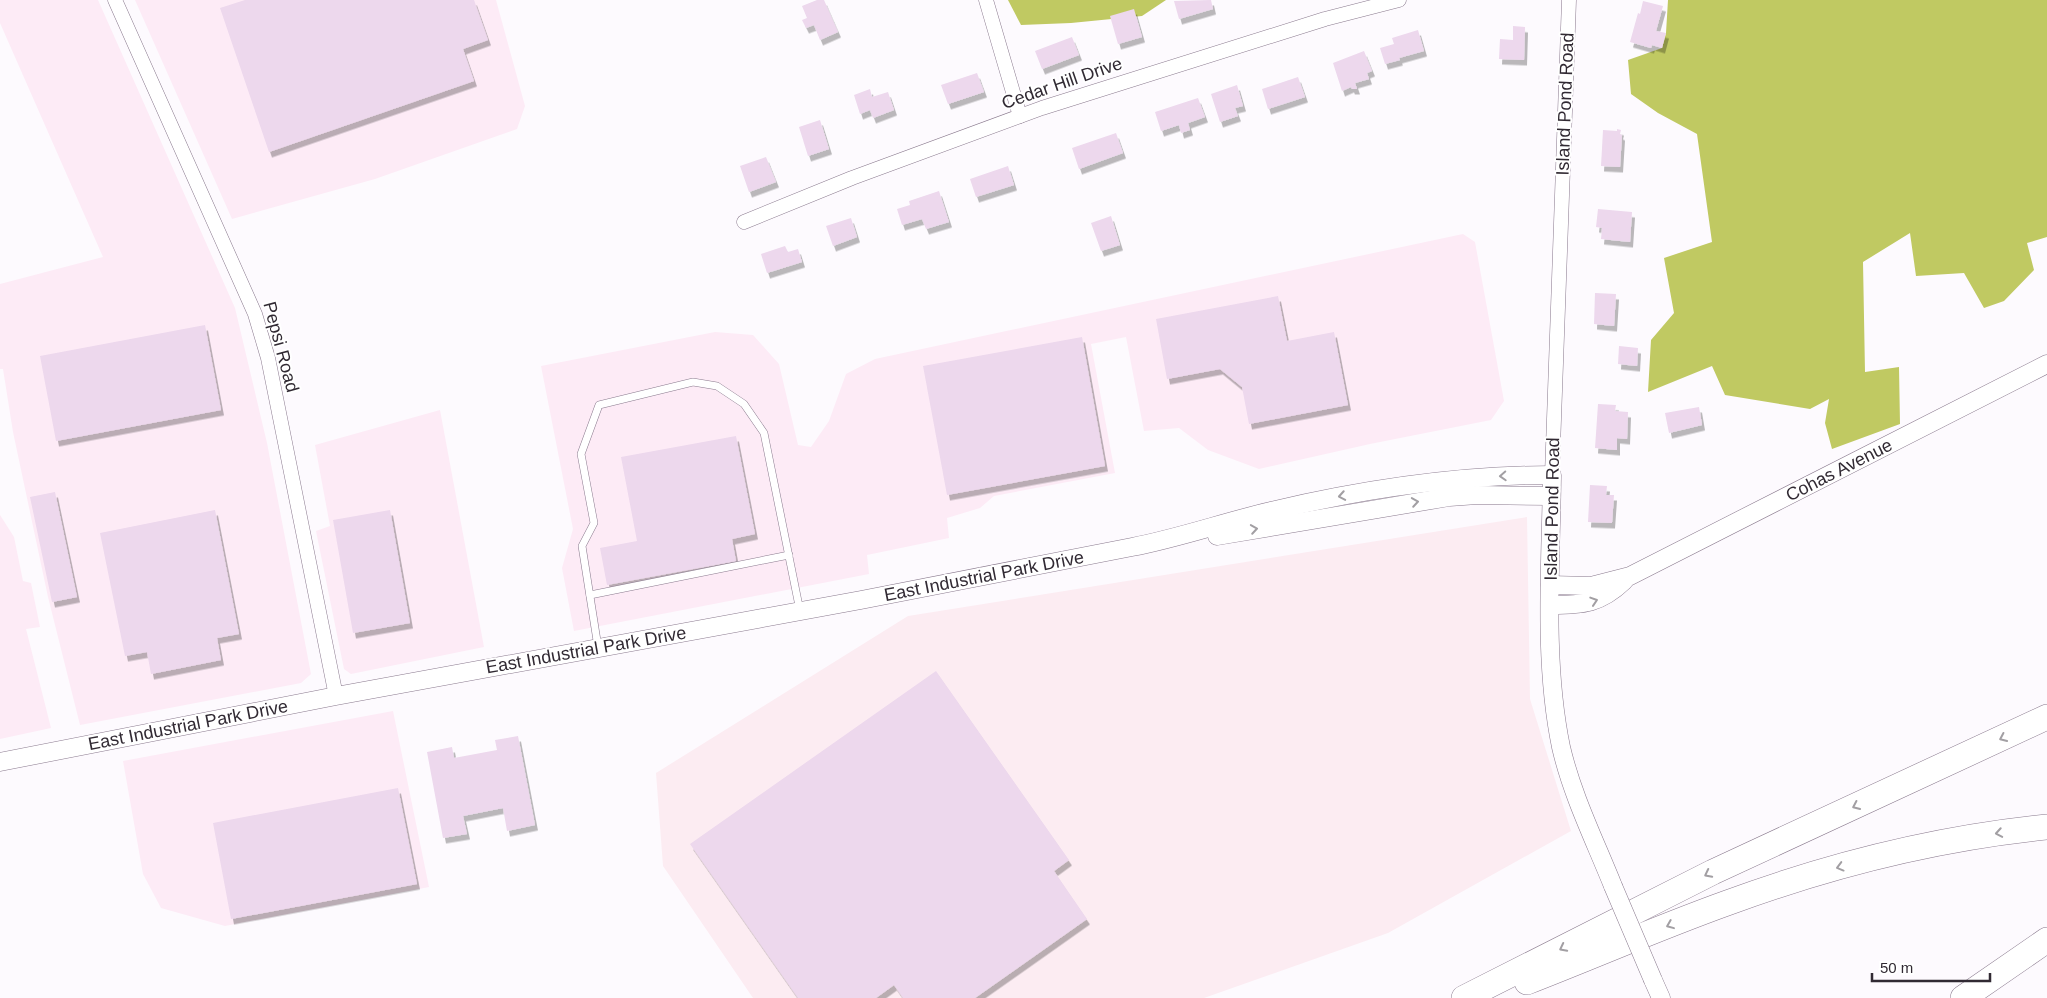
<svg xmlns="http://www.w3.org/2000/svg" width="2047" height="998" font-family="Arial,sans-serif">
	<defs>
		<filter id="shadow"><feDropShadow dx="3" dy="5.5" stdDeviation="0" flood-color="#0004"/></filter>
	</defs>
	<rect width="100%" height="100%" fill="#fdfafe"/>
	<path fill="#fcecf2" d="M1527,517L1530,699L1571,831L1388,933L1204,998H753L663,866L656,773L908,616Z"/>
	<g fill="#fdebf6">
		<path d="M0,0H98L235,308L267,443L311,674L301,683L80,725L48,597L13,432L3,369H0V284L103,257L0,23Z"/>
		<path d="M135,0H496L525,106L517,129L375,179L232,219Z"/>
		<path d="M1463,234L1475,242L1504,401L1491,420L1370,444L1259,469L1208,450L1179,428L1144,431L1126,337L1091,344L1115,473L994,496L980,508L947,518L949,538L867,555L869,574L574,631L562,568L573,529L541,366L715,332L753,335L779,364L798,445L811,447L829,421L846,374L875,359Z"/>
		<path d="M440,410L484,647L351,674L344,669L316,531L330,526L315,445Z"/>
		<path d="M0,515L14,537L23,581L31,583L40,627L26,629L51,728L0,739Z"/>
		<path d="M393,711L429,887L225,926L161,908L143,874L123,761Z"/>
	</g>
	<g fill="#c0c962">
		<path d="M1008,0H1166L1142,16L1071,23L1021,25Z"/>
		<path d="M1668,0H2047V237L2027,243L2034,270L2004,301L1984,308L1964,273L1916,276L1910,233L1863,262L1865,372L1899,367L1900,424L1832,449L1825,423L1829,399L1810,409L1725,395L1712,366L1648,392L1651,340L1674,313L1664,258L1712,242L1697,134L1658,113L1631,94L1628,60L1662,48L1666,33Z"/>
	</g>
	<g fill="#edd8ed" filter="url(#shadow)">
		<path d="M245,0H474L488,40L463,49L474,81L269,152L220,8Z"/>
		<path d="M817,0H824L838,32L820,40L814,25L806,28L802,20L807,18L802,6Z"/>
		<path d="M1211,0L1213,9L1179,19L1174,1Z"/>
		<path d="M1643,1L1663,6L1656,31L1666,33L1662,48L1652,45L1651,48L1630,42L1638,13L1640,14Z"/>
		<path d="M1134,9L1142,37L1118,44L1110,16Z"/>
		<path d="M1513,26L1525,27L1524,60L1499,59L1500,39L1513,40Z"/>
		<path d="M1418,30L1424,51L1399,58L1400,60L1385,64L1380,48L1394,44L1392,38Z"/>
		<path d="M1072,37L1079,55L1042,69L1035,51Z"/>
		<path d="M1364,51L1372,71L1367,73L1369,79L1355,83L1357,89H1352L1351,87L1342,91L1333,63Z"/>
		<path d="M977,73L984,92L948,104L941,85Z"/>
		<path d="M1298,77L1305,97L1268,109L1262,89Z"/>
		<path d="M1237,85L1243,106L1235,108L1238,116L1220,122L1211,94Z"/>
		<path d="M870,89L872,97L888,92L894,110L873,118L870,110L860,114L854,95Z"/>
		<path d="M1198,98L1205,117L1188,123L1190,130L1181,133L1179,125L1161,131L1155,112Z"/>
		<path d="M820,120L829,149L808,156L799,127Z"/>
		<path d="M1617,129L1621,130L1620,134L1622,135L1620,167L1601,166L1603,130L1617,131Z"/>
		<path d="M1116,133L1123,153L1079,169L1072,148Z"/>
		<path d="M766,157L776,182L749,192L740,166Z"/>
		<path d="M1008,166L1014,185L976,197L970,179Z"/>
		<path d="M939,191L949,222L926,229L922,219L902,225L897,209L910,205L909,201Z"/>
		<path d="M1598,209L1632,212L1630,242L1601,239L1602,228L1596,227Z"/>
		<path d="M1111,216L1120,245L1101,251L1091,223Z"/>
		<path d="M851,218L857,237L833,246L826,226Z"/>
		<path d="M785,246L788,252L798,249L802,262L767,273L761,254Z"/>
		<path d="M1595,293L1616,294L1614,326L1594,324Z"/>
		<path d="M1278,296L1287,341L1334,332L1348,405L1249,424L1242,387L1220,369L1167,379L1156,319Z"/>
		<path d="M205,325L221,410L56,441L40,356Z"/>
		<path d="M1082,337L1105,466L947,495L923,366Z"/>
		<path d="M1619,346L1638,348L1637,366L1618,364Z"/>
		<path d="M1598,404L1616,405L1615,411L1628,412L1627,439L1617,438V450L1595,448Z"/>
		<path d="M1699,407L1702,425L1669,433L1665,413Z"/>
		<path d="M736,436L755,534L732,539L736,561L607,585L600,548L637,541L621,457Z"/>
		<path d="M1590,485L1607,486L1606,495H1614L1612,523L1588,522Z"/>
		<path d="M55,492L77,597L52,602L30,497Z"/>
		<path d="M215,510L239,634L217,638L221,660L151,674L147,652L125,656L100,533Z"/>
		<path d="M390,510L410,623L353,633L333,520Z"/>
		<path d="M936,671L1069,860L1054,871L1087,919L975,998H903L894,985L876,998H798L690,844Z"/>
		<path d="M518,736L535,825L507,831L503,808L463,816L467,834L443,838L427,752L452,747L454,758L497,750L495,740Z"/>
		<path d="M398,788L417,884L231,919L213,823Z"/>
	</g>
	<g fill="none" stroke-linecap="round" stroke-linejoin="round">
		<g stroke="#8a7a8e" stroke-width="8">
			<g id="service">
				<path d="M590,595L789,555"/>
				<path d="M598,647L582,546L594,523L581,454L599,405L693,382L717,386L744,404L764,433L800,611"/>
			</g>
		</g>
		<g stroke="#8a7a8e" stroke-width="15">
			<g id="minor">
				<path d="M115,0L255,314L268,358L336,696"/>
				<path d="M986,0L1020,116"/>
				<path d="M744,222L852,178L1042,108L1325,19L1399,0"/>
				<path d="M1552,475L1569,0"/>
			</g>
		</g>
		<g stroke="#8a7a8e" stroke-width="19">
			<g id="tertiary">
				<path d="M1217,536L1449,497L1477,495L1551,496"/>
				<path d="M1550,585L1591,586L1630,576L2047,364"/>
				<path d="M1551,605C1583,605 1600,604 1624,581"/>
				<path d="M0,762L336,696L861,600L1132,547C1179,538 1224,522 1271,511C1364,489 1457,475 1552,475C1551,564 1543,660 1561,747C1572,795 1595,841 1613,886"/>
				<path d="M1653,980L1661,998"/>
			</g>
		</g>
		<g stroke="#8a7a8e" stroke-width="26">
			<g id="motorway">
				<path d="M1527,982C1594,956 1660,927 1727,903C1830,865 1938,838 2047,827"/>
				<path d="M1464,998L1713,872L2047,717"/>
				<path d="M1963,998L2047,940"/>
			</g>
		</g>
		<use href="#service" stroke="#fff" stroke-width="7"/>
		<use href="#minor" stroke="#fff" stroke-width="14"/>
		<use href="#tertiary" stroke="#fff" stroke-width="18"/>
		<use href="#motorway" stroke="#fff" stroke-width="25"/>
		<g stroke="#8a7a8e" stroke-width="19" stroke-linecap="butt">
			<path id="tertiary-bridge" d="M1613,886L1653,980"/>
		</g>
		<use href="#tertiary-bridge" stroke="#fff" stroke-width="18"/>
	</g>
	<defs><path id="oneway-chevron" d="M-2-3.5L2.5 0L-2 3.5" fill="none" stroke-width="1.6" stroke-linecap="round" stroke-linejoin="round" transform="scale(1.25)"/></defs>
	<g stroke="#a29fa3">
		<use href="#oneway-chevron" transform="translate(1503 476) rotate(177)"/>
		<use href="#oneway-chevron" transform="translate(1342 496) rotate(170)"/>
		<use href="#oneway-chevron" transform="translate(1415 502) rotate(-9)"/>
		<use href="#oneway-chevron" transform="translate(1254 529) rotate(-9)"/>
		<use href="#oneway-chevron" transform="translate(1594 601) rotate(-18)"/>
		<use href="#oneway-chevron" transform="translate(2003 738) rotate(155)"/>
		<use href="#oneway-chevron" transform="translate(1856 806) rotate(155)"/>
		<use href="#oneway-chevron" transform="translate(1999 833) rotate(170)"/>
		<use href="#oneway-chevron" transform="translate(1840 867) rotate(165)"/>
		<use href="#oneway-chevron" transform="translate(1708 874) rotate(153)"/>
		<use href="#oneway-chevron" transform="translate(1670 925) rotate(158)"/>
		<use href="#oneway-chevron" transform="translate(1563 948) rotate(153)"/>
	</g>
	<g text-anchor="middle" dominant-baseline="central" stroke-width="4" stroke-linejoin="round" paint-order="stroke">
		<g font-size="18" fill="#312a33" stroke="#fff">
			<text transform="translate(1062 83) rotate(-19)">Cedar Hill Drive</text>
			<text transform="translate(1565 104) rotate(-88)">Island Pond Road</text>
			<text transform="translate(281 347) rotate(75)">Pepsi Road</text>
			<text transform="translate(1839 470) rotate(-27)">Cohas Avenue</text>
			<text transform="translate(1552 509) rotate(-89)">Island Pond Road</text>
			<text transform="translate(984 576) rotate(-11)">East Industrial Park Drive</text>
			<text transform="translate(586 650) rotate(-10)">East Industrial Park Drive</text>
			<text transform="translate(188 725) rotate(-11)">East Industrial Park Drive</text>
		</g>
	</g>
	<path d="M1872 973v8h118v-8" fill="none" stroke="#312a33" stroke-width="2.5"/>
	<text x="1880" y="973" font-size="15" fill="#312a33" stroke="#ffffff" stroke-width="4" paint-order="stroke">50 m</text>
</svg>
